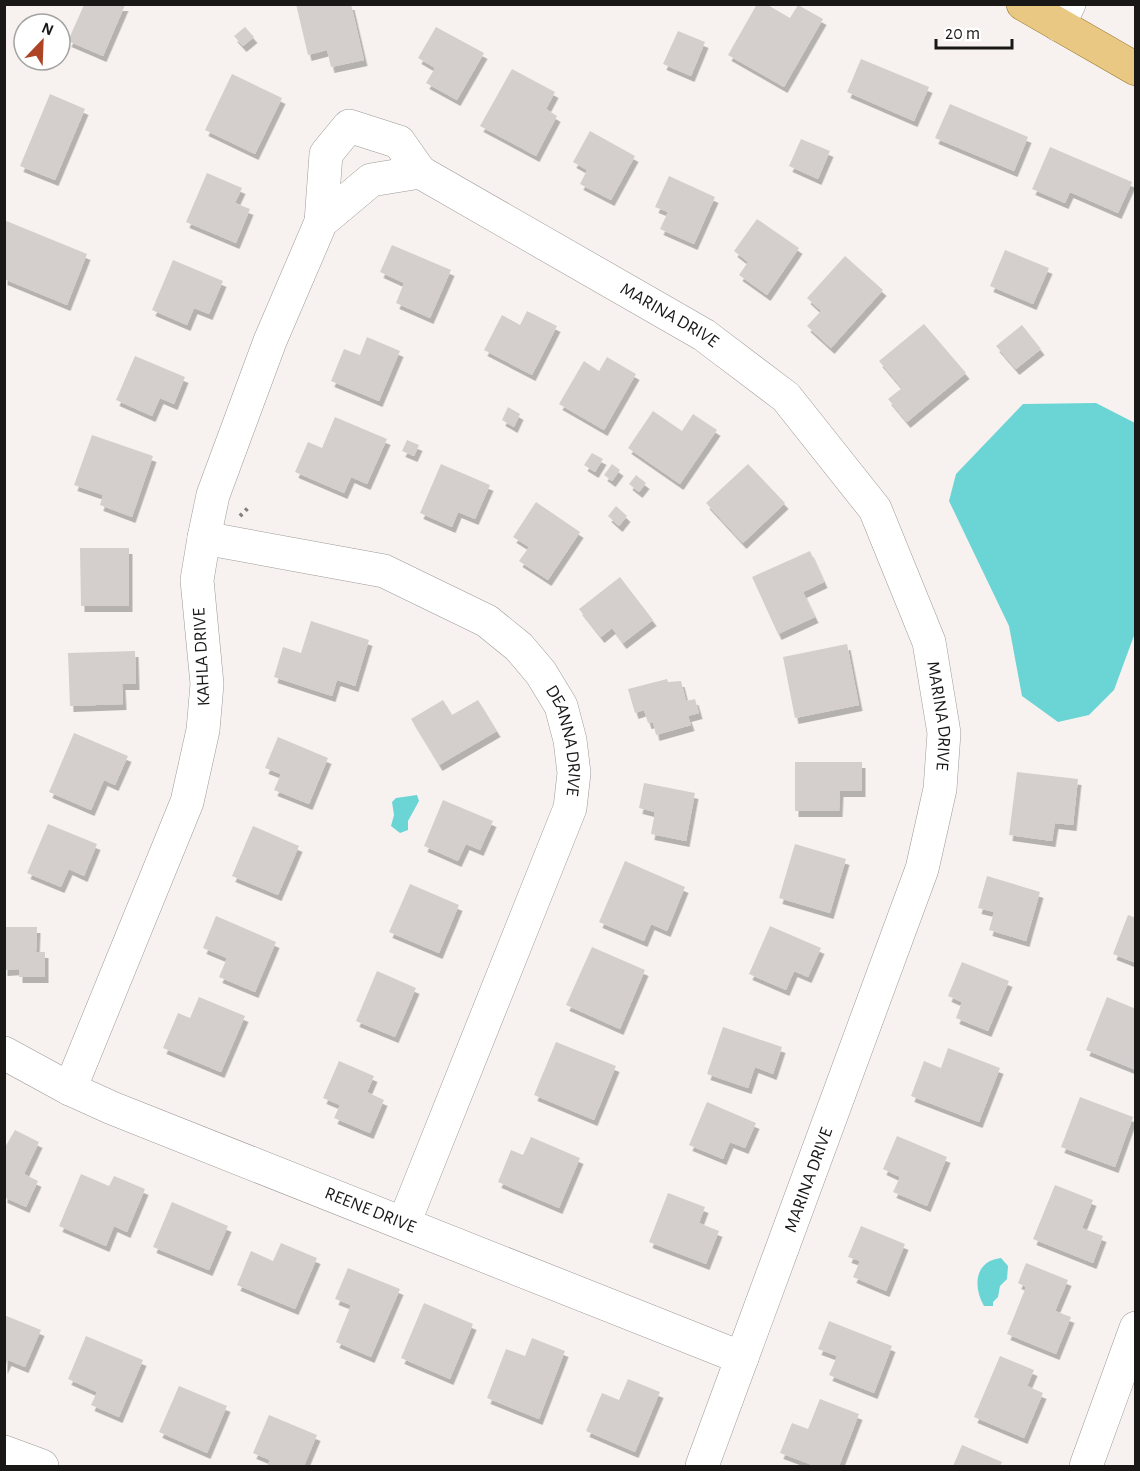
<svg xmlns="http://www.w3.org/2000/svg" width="1140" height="1471" font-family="'Alegreya Sans',sans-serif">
	<defs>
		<filter id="shadow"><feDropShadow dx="3.5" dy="6" stdDeviation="0" flood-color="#0004"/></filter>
	</defs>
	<rect width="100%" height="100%" fill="#f7f2ef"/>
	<g fill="#6bd5d5">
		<path d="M1096,403L1135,423V633L1114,690L1089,715L1058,722L1022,696L1009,626L949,501L956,474L1023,404Z"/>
		<path d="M417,795L419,801L408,821V830L400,833L391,826L394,815L392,802L396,798Z"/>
		<path d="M1001,1258L1008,1266L1007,1279L1000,1286L998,1297L993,1302V1306H984C973,1287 974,1261 1001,1258Z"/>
	</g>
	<g fill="#d4cfcd" filter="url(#shadow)">
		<path d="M296,4H351L364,60L331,67L327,50L308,55Z"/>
		<path d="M757,4H766L790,18L798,5L823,19L784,87L728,55Z"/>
		<path d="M84,5H125L103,56L68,41Z"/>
		<path d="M245,27L254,37L243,46L234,36Z"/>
		<path d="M436,27L484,53L457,100L426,83L435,68L418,58Z"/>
		<path d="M678,31L705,42L691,76L663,64Z"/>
		<path d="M861,59L929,87L914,121L847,92Z"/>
		<path d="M512,69L555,92L546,109L557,116L536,156L480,126Z"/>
		<path d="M232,74L282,98L255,154L205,130Z"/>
		<path d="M50,94L85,109L55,180L20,166Z"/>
		<path d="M950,104L1028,137L1014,171L935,138Z"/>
		<path d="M590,131L635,156L611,200L580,184L587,170L573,162Z"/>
		<path d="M801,139L830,151L818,179L789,166Z"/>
		<path d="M1050,147L1132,182L1118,213L1070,192L1065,203L1032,189Z"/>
		<path d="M207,173L242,188L235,203L250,209L236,243L186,222Z"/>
		<path d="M669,176L715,197L694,244L660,229L668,212L655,207Z"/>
		<path d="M757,219L799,248L767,295L739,275L748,262L734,251Z"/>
		<path d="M4,220L87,254L67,305L4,279Z"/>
		<path d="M392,245L451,270L430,318L396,303L404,283L380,272Z"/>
		<path d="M1005,250L1049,268L1033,304L990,286Z"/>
		<path d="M845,256L883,290L831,348L807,326L821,311L807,298Z"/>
		<path d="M173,260L223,281L209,314L194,308L187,325L152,310Z"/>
		<path d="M527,311L557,326L532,375L484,350L502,315L520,325Z"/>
		<path d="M924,324L966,373L907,422L888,399L902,388L879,361Z"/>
		<path d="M1022,325L1041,349L1016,369L996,346Z"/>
		<path d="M367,337L400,351L379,401L331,381L344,349L360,355Z"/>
		<path d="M135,356L185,377L174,404L160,398L152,416L116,400Z"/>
		<path d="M607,357L636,374L604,430L559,404L584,361L599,371Z"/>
		<path d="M508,407L520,414L514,427L502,420Z"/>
		<path d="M653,411L682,431L693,414L717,430L680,484L628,448Z"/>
		<path d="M335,417L387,439L367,484L351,477L344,493L295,472L308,442L322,448Z"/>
		<path d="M92,435L153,456L132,517L100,505L103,495L74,485Z"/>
		<path d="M407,440L419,445L414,456L402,451Z"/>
		<path d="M592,453L603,459L595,472L584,465Z"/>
		<path d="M441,464L490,485L475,519L458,512L452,527L420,513Z"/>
		<path d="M612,464L620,470L612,481L604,475Z"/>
		<path d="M748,464L785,503L743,543L706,503Z"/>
		<path d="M636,475L646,483L639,492L629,484Z"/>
		<path d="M536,502L580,532L548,580L519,561L529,547L513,537Z"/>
		<path d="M616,506L627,516L619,526L608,516Z"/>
		<path d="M80,548H129V606H81Z"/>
		<path d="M810,551L824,582L803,592L815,617L778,634L752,577Z"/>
		<path d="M620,577L653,620L623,643L612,628L601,637L579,609Z"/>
		<path d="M311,621L369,640L355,686L337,680L332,696L274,677L283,647L301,653Z"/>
		<path d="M847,644L859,705L795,718L783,657Z"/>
		<path d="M135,651L136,684H122L123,704L70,706L68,653Z"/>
		<path d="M667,679L668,682L681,681L686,701L695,699L699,713L688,716L691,725L656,735L653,722L648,723L644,710L635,713L628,689Z"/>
		<path d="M443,700L452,715L478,700L497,731L439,765L411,719Z"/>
		<path d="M74,733L128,756L115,785L104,780L91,810L49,792Z"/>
		<path d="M278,737L328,758L309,804L274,790L281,774L265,768Z"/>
		<path d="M795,762H862V791H840L839,811H795Z"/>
		<path d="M1017,772L1078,779L1073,825L1055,823L1052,841L1009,835Z"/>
		<path d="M644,783L695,793L686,841L651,834L655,812L639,808Z"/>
		<path d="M443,800L493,821L480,850L466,844L458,861L424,846Z"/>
		<path d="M48,824L97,844L84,876L69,869L61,887L27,873Z"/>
		<path d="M253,826L299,846L278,895L232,876Z"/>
		<path d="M795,844L846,859L830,913L779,898Z"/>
		<path d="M625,861L685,887L667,931L651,924L644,941L599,922Z"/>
		<path d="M987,876L1040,892L1026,941L989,930L994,912L978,908Z"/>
		<path d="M410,884L459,905L439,953L389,932Z"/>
		<path d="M1128,915L1136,918V963L1113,954Z"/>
		<path d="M216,916L276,942L255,992L219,977L227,958L203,948Z"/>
		<path d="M770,926L821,948L808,977L794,971L786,990L749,974Z"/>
		<path d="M4,927H37L36,952H45V977H19V969L4,970Z"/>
		<path d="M592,947L645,970L620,1029L566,1005Z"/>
		<path d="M962,962L1009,981L988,1031L956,1018L962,1002L948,996Z"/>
		<path d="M377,971L416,988L395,1037L356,1021Z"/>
		<path d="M199,997L245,1016L221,1072L163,1048L178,1013L190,1018Z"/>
		<path d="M1107,997L1136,1009V1070L1086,1050Z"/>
		<path d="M723,1027L782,1047L773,1074L755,1067L748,1088L707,1074Z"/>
		<path d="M556,1042L616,1066L594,1120L534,1095Z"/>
		<path d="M948,1048L1000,1068L979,1122L911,1096L924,1061L941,1068Z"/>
		<path d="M339,1061L374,1076L367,1092L384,1100L370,1133L334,1118L340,1105L323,1098Z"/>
		<path d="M1080,1097L1133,1117L1115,1167L1061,1147Z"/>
		<path d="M707,1102L756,1123L745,1148L730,1142L723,1159L689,1145Z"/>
		<path d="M15,1130L39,1142L24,1174L38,1181L26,1207L4,1197V1149Z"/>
		<path d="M897,1136L947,1157L927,1206L893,1192L900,1177L883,1169Z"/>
		<path d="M531,1137L580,1158L559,1208L498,1182L511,1150L523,1155Z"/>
		<path d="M81,1174L109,1186L114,1176L145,1189L127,1232L114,1226L106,1246L59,1226Z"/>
		<path d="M1055,1185L1093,1200L1082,1228L1103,1236L1093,1263L1033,1239Z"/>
		<path d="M668,1193L705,1207L699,1223L719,1231L706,1264L649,1242Z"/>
		<path d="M172,1202L228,1226L209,1270L153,1247Z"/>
		<path d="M861,1226L905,1244L886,1291L853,1277L860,1261L848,1257Z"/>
		<path d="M281,1243L317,1258L295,1309L237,1285L251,1251L273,1261Z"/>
		<path d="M1026,1263L1068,1280L1055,1311L1071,1317L1056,1354L1007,1334L1026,1287L1018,1283Z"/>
		<path d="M348,1268L400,1289L371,1357L336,1342L351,1305L335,1299Z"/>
		<path d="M424,1303L473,1324L450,1379L401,1358Z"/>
		<path d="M4,1315L41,1330L25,1367L8,1360L4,1368Z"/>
		<path d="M829,1321L892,1346L874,1393L829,1375L837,1356L818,1349Z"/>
		<path d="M86,1336L143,1360L119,1417L91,1405L97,1392L68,1379Z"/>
		<path d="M532,1338L565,1351L539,1419L487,1398L506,1349L525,1356Z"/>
		<path d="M1000,1356L1034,1370L1027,1386L1043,1393L1024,1438L974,1417Z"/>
		<path d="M628,1379L660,1392L635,1452L586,1431L602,1393L619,1400Z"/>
		<path d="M179,1386L227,1406L207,1453L159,1432Z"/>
		<path d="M820,1399L859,1414L839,1466H815L780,1453L792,1423L808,1429Z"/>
		<path d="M269,1415L317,1435L304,1466H267L270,1460L253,1453Z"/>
		<path d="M962,1445L1002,1462L1000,1466H953Z"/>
	</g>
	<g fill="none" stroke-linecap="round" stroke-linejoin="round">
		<g stroke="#9f9a98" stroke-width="34">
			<g id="minor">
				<path d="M1059,25L1069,4"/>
				<path d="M321,222L326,154L349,126L399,142L420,172"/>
				<path id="s1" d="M204,538L384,571L487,621L519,647L541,673L561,706L570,740L574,773L570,808L404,1223"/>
				<path id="s2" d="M4,1053L70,1089L112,1108L742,1358"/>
				<path id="s3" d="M70,1089L187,802L203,730L207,684L197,580L204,538L213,495L270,341L321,222L371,180L420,172L704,335L786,397L875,509L929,642L944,733L940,789L922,869L702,1466"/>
				<path d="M4,1452L42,1466"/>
				<path d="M1086,1466L1136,1328"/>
			</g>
		</g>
		<g stroke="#967226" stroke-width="34">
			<path id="major" d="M1023,4L1136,69"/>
		</g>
		<path stroke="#83807e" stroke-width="4" stroke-dasharray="3 4.5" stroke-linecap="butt" d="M240,516L248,508"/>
		<use href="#minor" stroke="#fff" stroke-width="33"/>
		<use href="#major" stroke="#e8c882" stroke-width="33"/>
	</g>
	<g text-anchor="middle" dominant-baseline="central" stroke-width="6" stroke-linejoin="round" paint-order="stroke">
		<g font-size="18" fill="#1a1817" stroke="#fff">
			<text stroke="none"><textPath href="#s3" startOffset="1317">MARINA DRIVE</textPath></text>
			<text transform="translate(202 657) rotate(-93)">KAHLA DRIVE</text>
			<text stroke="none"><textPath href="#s3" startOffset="1821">MARINA DRIVE</textPath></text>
			<text stroke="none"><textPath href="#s1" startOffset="446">DEANNA DRIVE</textPath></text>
			<text transform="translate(809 1180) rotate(-70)">MARINA DRIVE</text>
			<text stroke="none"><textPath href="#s2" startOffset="399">REENE DRIVE</textPath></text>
		</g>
	</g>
	<rect width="1140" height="1471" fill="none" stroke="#1a1817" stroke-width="12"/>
	<g transform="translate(42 42) rotate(23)"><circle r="28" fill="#ffffff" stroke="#a3a3a2" stroke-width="1.5"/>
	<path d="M0-4.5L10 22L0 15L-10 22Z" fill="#ac4425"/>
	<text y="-9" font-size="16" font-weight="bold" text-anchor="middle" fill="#1a1817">N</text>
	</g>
	<path d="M936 39v9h76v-9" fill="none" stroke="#1a1817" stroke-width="3"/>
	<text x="945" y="39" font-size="18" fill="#1a1817" stroke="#ffffff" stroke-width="4.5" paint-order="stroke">20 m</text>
</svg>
